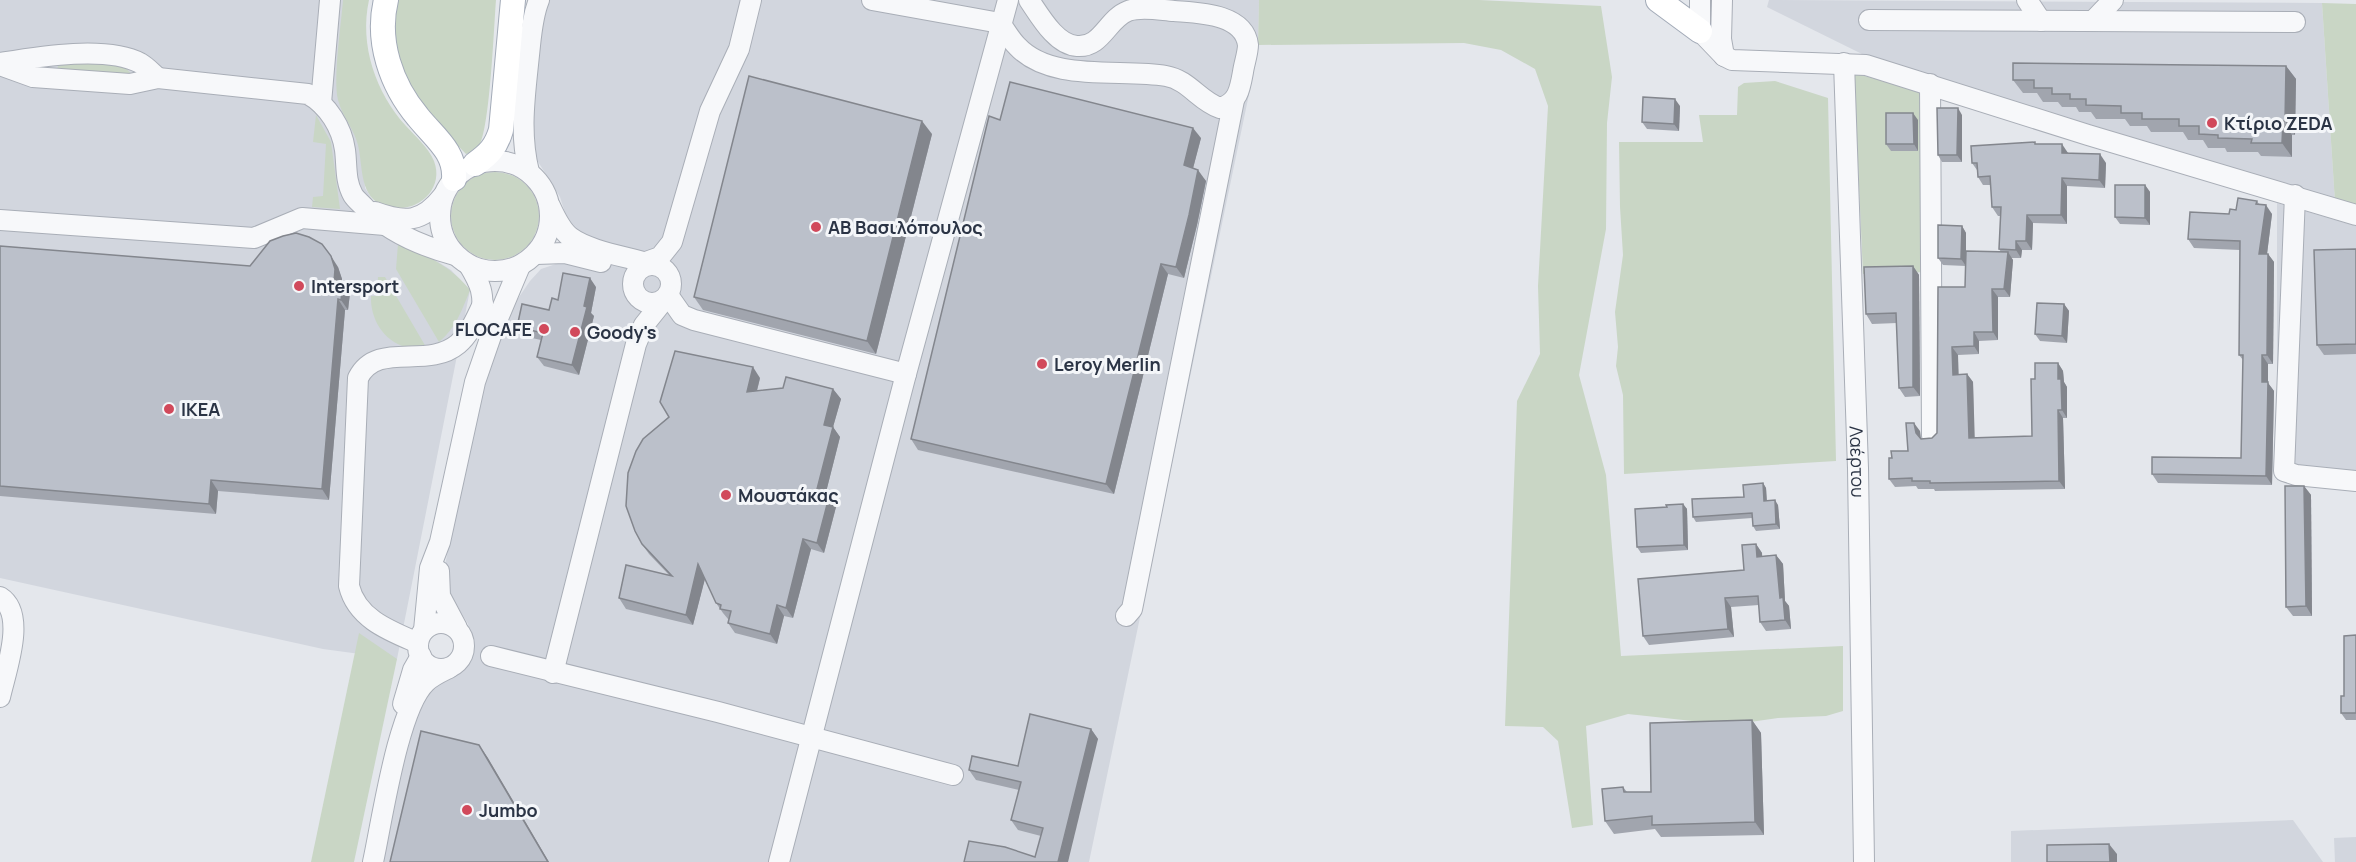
<svg xmlns="http://www.w3.org/2000/svg" width="2356" height="862" font-family="Manrope,sans-serif">
	<rect width="100%" height="100%" fill="#e4e7ec"/>
	<g fill="#d2d6de">
		<path d="M0,0H352L365,188L401,245L427,255L451,270L470,290L397,659L323,649L0,578Z"/>
		<path d="M543,0H1259L1258,51L1089,862H378L404,746L423,687L467,663L474,651L468,624L442,580L476,412L497,335L517,300L530,281L541,269L556,264H570L576,247L560,197L532,152L527,127Z"/>
		<path d="M1769,0L2322,3L2335,202L1969,91L1862,54L1767,7Z"/>
		<path d="M2277,203L2356,226V475L2277,468Z"/>
		<path d="M2293,820L2323,862H2011V831Z"/>
		<path d="M2356,837V862H2335L2334,838Z"/>
	</g>
	<g fill="#c9d6c5">
		<path d="M343,0H369C359,45 376,93 406,126C416,137 428,147 434,161C444,187 421,210 396,208C358,205 364,171 358,145C354,129 342,116 338,100C333,77 341,26 343,0Z"/>
		<path d="M393,0H496C494,25 490,133 478,148C476,151 470,153 466,154L423,110L391,52Z"/>
		<path d="M1259,0H1479L1601,6L1612,77L1607,123L1606,229L1579,375L1606,475L1621,656L1843,646V711L1826,716L1778,718L1729,725L1628,714L1586,726L1593,825L1572,828L1558,741L1543,727L1505,726L1517,401L1540,354L1538,286L1548,106L1535,69L1501,50L1464,43L1258,45Z"/>
		<path d="M2322,3L2356,4V209L2335,202Z"/>
		<path d="M76,62C92,63 124,60 132,75L57,70L58,66Z"/>
		<path d="M1854,73L1929,94V272L1863,274Z"/>
		<path d="M1775,81L1828,98L1836,461L1624,474L1623,395L1616,366L1618,347L1615,312L1623,255L1620,207L1619,142H1703L1699,115H1737L1738,87L1744,83Z"/>
		<path d="M316,115L331,142L340,209L312,207L313,197L323,196L326,144L313,142Z"/>
		<circle cx="495" cy="216" r="44"/>
		<path d="M398,244C426,255 451,266 470,290C462,310 456,328 439,342L396,269Z"/>
		<path d="M378,277H385L426,347C420,347 412,348 406,347C383,341 370,318 371,296H377Z"/>
		<path d="M359,633L397,659L354,862H311Z"/>
	</g>
	<g fill="none" stroke-linecap="round" stroke-linejoin="round">
		<g stroke="#a9aeb7" stroke-width="22">
			<g id="minor">
				<path d="M872,0L1000,23C1006,31 1010,39 1017,46C1051,83 1122,68 1166,76C1189,80 1199,101 1220,108C1238,103 1240,89 1243,72C1244,64 1248,53 1248,45C1244,13 1197,13 1174,11C1160,10 1141,6 1128,11C1107,19 1102,48 1077,46C1056,45 1040,16 1029,0"/>
				<path d="M1700,0V31L1724,56L1732,60L1866,65L2088,135L2356,215"/>
				<path d="M1722,0L1721,39L1724,56"/>
				<path d="M2027,0L2041,21"/>
				<path d="M1869,20L2295,22"/>
				<path d="M2093,21L2113,0"/>
				<path d="M0,63C37,57 106,45 140,63C147,67 152,73 158,78"/>
				<path id="s1" d="M1844,63L1858,468L1864,862"/>
				<path d="M0,65L33,77L130,84L158,78L308,94C328,105 342,128 345,150C347,165 345,181 353,195C356,200 362,204 366,209C390,233 421,246 455,255"/>
				<path d="M1930,84L1932,436"/>
				<path d="M321,103L330,0"/>
				<circle cx="495" cy="216" r="55"/>
				<path d="M529,172C519,132 525,95 529,55C531,37 532,17 539,0"/>
				<path d="M2295,195L2284,471L2296,475L2356,481"/>
				<path d="M550,206C555,217 561,230 570,237C590,252 630,257 654,265"/>
				<path d="M375,212C405,223 422,223 443,196"/>
				<path d="M0,220L254,238L302,218L385,225"/>
				<path d="M536,254L565,253L601,262"/>
				<path d="M646,262L660,257L672,242L710,111L739,49L751,0"/>
				<circle cx="652" cy="284" r="19"/>
				<path d="M469,265C481,285 484,293 482,316"/>
				<path d="M668,295L682,315L694,320L906,374"/>
				<path d="M439,571L440,596L457,628"/>
				<path d="M0,597C27,614 6,670 0,697"/>
				<path d="M1126,616L1132,609L1234,100"/>
				<circle cx="441" cy="646" r="23"/>
				<path d="M424,630L430,568L440,542L475,382L493,330L520,266"/>
				<path d="M418,643C390,631 357,619 349,586L358,378C377,340 427,370 458,344C470,334 476,318 483,304"/>
				<path d="M491,656L718,712L953,775"/>
				<path d="M553,673L636,344L644,325L664,300"/>
				<path d="M403,704L413,670L421,656"/>
				<path d="M373,862C382,821 398,708 426,682C432,676 441,672 449,668"/>
				<path d="M779,862L906,374L1008,0"/>
			</g>
		</g>
		<g stroke="#a3abb8" stroke-width="26">
			<g id="major">
				<path d="M386,0C376,41 391,85 418,117C434,137 456,152 454,179"/>
				<path d="M1658,0L1700,31"/>
				<path d="M475,164C489,154 496,147 501,130L513,0"/>
			</g>
		</g>
		<use href="#minor" stroke="#f7f8fa" stroke-width="20"/>
		<use href="#major" stroke="#fff" stroke-width="24"/>
	</g>
	<g fill="#a1a5ae">
		<path d="M2286,66L2296,79L2295,135H2292V157L2261,156L2258,152H2227L2225,148H2208L2203,140H2188L2183,132H2151L2147,126H2130L2125,119H2096L2091,112H2079L2076,107H2062L2058,102H2043L2037,93H2023L2013,80Z"/>
		<path d="M1680,106L1679,131L1647,129L1642,122Z"/>
		<path d="M1962,115V162H1942L1938,155Z"/>
		<path d="M1000,120L1201,138L1193,168L1206,181L1197,225L1184,278L1168,274L1114,494L918,450L911,439Z"/>
		<path d="M1918,120V151H1891L1886,144Z"/>
		<path d="M932,134L876,354L703,310L694,297Z"/>
		<path d="M2036,144L2106,163L2105,188L2067,186V224L2033,223L2032,250H2022L2021,258H2011L2013,260L2010,297H1998V340L1979,341V354L1958,355V374H1967L1973,382L1974,438L2032,436L2035,379L2058,363L2063,371L2064,382L2067,387V418H2063L2065,489L1935,491L1934,489H1918L1916,486L1895,487L1889,479L1892,458L1908,451L1920,431L1921,439L1932,438L1937,433L1938,287H1965L1966,266L1943,265L1938,258L1962,226L1966,233V264L2001,252L1999,249L2001,216H1998L1992,207L1991,185H1983L1978,177L1977,170L1972,163Z"/>
		<path d="M2145,185L2150,192V225L2120,224L2115,217Z"/>
		<path d="M2257,201L2259,204L2272,214L2267,254H2268L2274,262L2273,364H2268V383L2274,391L2272,485L2158,483L2152,474L2241,458L2243,360L2239,355L2240,250L2194,248L2188,239L2236,210Z"/>
		<path d="M0,246L250,266L338,267L342,279V282L350,293L348,310H345L329,500L218,491L216,514L0,496Z"/>
		<path d="M2356,249V354L2324,355L2317,345Z"/>
		<path d="M1913,266L1919,275L1920,396L1905,397L1899,388L1897,323L1872,324L1866,314Z"/>
		<path d="M596,287L591,313L594,316L579,375L544,366L537,357L541,340L523,336L517,327L549,310L558,300Z"/>
		<path d="M2064,304L2069,311L2067,343L2040,341L2035,334Z"/>
		<path d="M760,378L757,391L833,389L841,399L833,427L840,437L825,496L836,507L824,553L811,549L793,618L784,616L777,644L735,633L728,623L729,619H728L723,613L716,603L705,578L693,625L626,609L619,598L669,575L649,554L642,544Z"/>
		<path d="M1763,483L1766,488L1767,501L1778,505L1780,529L1756,531L1753,526L1752,518L1696,522L1693,517L1744,497Z"/>
		<path d="M2304,486L2311,495L2312,616H2293L2286,607Z"/>
		<path d="M1683,504L1687,509L1688,550L1641,553L1637,547L1667,507Z"/>
		<path d="M1756,544L1762,553V556L1776,555L1783,564L1785,601L1789,606L1791,629L1766,631L1760,622L1759,605L1731,607L1734,637L1649,645L1643,636L1744,570Z"/>
		<path d="M2356,635V720H2346L2341,713Z"/>
		<path d="M1752,720L1761,733L1764,835L1661,837L1655,829L1614,834L1605,821L1623,787L1627,792H1651Z"/>
		<path d="M1091,729L1098,739L1035,857L1041,836L1018,830L1011,820L1019,790L976,780L969,770L1018,766Z"/>
	</g>
	<g fill="#83868d">
		<path d="M2286,66L2296,79L2295,135L2285,121Z"/>
		<path d="M1675,99L1680,106L1679,131L1674,124Z"/>
		<path d="M1958,108L1962,115V162L1957,155Z"/>
		<path d="M1913,113L1918,120V151L1914,144Z"/>
		<path d="M922,121L932,134L876,354L867,341Z"/>
		<path d="M2283,121L2292,135V157L2282,143Z"/>
		<path d="M1193,128L1201,138L1191,176L1184,165Z"/>
		<path d="M2062,144L2068,153H2062Z"/>
		<path d="M2100,154L2106,163L2105,188L2099,180Z"/>
		<path d="M1198,170L1206,181L1197,225L1184,278L1176,267Z"/>
		<path d="M2062,178L2067,186V224L2061,215Z"/>
		<path d="M2145,185L2150,192V225L2145,218Z"/>
		<path d="M2266,205L2272,214L2266,262L2259,254Z"/>
		<path d="M2027,215L2033,223L2032,250L2026,241Z"/>
		<path d="M1962,226L1966,233V266L1961,259Z"/>
		<path d="M2016,241L2022,250L2021,258L2016,250Z"/>
		<path d="M2008,252L2013,260L2010,297L2004,289Z"/>
		<path d="M2268,254L2274,262L2273,364L2267,355Z"/>
		<path d="M331,256L338,267L342,279L341,292L334,282Z"/>
		<path d="M1161,264L1168,274L1114,494L1106,484Z"/>
		<path d="M1913,266L1919,275L1920,396L1913,387Z"/>
		<path d="M590,278L596,287L591,313L594,316L579,375L572,365Z"/>
		<path d="M343,282L350,293L348,310L341,300Z"/>
		<path d="M1992,289L1998,297V340L1993,332Z"/>
		<path d="M338,299L345,310L329,500L322,489Z"/>
		<path d="M2064,304L2069,311L2067,343L2062,336Z"/>
		<path d="M1974,332L1979,341V354L1974,346Z"/>
		<path d="M1952,347L1958,355L1959,383L1953,375Z"/>
		<path d="M2262,355L2268,364V383L2274,391L2272,485L2266,476L2262,382Z"/>
		<path d="M2058,363L2063,371L2064,382L2067,387V418L2062,410L2058,379Z"/>
		<path d="M753,367L760,378L754,402L747,392Z"/>
		<path d="M1967,374L1973,382L1975,446L1969,438Z"/>
		<path d="M833,389L841,399L833,427L840,437L823,504L816,493L824,425Z"/>
		<path d="M2058,410L2063,418L2065,489L2059,481Z"/>
		<path d="M1914,423L1920,431L1921,442L1916,433Z"/>
		<path d="M211,480L218,491L216,514L209,504Z"/>
		<path d="M1763,483L1766,488L1767,506L1764,501Z"/>
		<path d="M2304,486L2311,495L2312,616L2306,606Z"/>
		<path d="M829,497L836,507L824,553L817,543Z"/>
		<path d="M1775,500L1778,505L1780,529L1776,524Z"/>
		<path d="M1683,504L1687,509L1688,550L1684,545Z"/>
		<path d="M803,539L811,549L793,618L786,608Z"/>
		<path d="M1756,544L1762,553L1763,566L1757,557Z"/>
		<path d="M1776,555L1783,564L1785,601L1789,606L1791,629L1785,620L1780,598Z"/>
		<path d="M698,564L706,575L693,625L686,615Z"/>
		<path d="M1725,598L1731,607L1734,637L1728,629Z"/>
		<path d="M777,605L784,616L777,644L770,634Z"/>
		<path d="M1752,720L1761,733L1764,835L1755,822Z"/>
		<path d="M1091,729L1098,739L1068,862H1058Z"/>
		<path d="M479,745L488,758L549,862H548Z"/>
		<path d="M2109,844L2117,854V862H2110Z"/>
	</g>
	<g fill="#bbc0ca" stroke="#83868d" stroke-width="1.5">
		<path d="M2013,63L2286,66L2285,121H2283L2282,143H2251L2252,139L2218,138V135L2199,134V126H2179V119H2142V113H2121V106L2086,105V99H2070V94H2052V88H2034V80H2013Z"/>
		<path d="M749,76L922,121L867,341L694,297Z"/>
		<path d="M1010,82L1193,128L1184,165L1198,170L1189,215L1176,267L1161,264L1106,484L911,439L989,116L1000,120Z"/>
		<path d="M1643,97L1675,99L1674,124L1642,122Z"/>
		<path d="M1937,108H1958L1957,155H1938Z"/>
		<path d="M1886,113H1913L1914,144H1886Z"/>
		<path d="M2035,142V144H2062V153L2100,154L2099,180L2062,178L2061,215H2027L2026,241H2016V250L1999,249L2001,207H1992L1990,176L1978,177L1977,163H1972L1971,146Z"/>
		<path d="M2115,185H2145V218L2115,217Z"/>
		<path d="M2238,198L2257,201L2256,204L2266,205L2259,254H2268L2267,355H2262V382H2268L2266,476L2152,474V457L2241,458L2243,355H2239L2240,241L2188,239L2190,212L2229,214L2230,209L2236,210Z"/>
		<path d="M1938,225L1962,226L1961,259L1938,258Z"/>
		<path d="M296,233L309,237L322,244L331,256L335,269L334,282H343L341,300L338,299L322,489L211,480L209,504L0,486V246L250,266L270,241L283,236Z"/>
		<path d="M2356,249V344L2317,345L2314,250Z"/>
		<path d="M1966,251L2008,252L2004,289H1992L1993,332H1974V346L1952,347L1953,375L1967,374L1969,438L2032,436L2031,379H2035V363H2058V379H2061L2062,410H2058L2059,481L1930,483V481H1912V478L1889,479V458H1892L1891,451H1908L1906,423H1914L1916,433L1921,439L1932,438L1937,433L1938,287H1965Z"/>
		<path d="M1913,266V387L1899,388L1896,313L1866,314L1864,267Z"/>
		<path d="M563,273L590,278L584,306L587,307L572,365L537,357L543,333L517,327L522,304L549,310L552,298L558,300Z"/>
		<path d="M2037,303L2064,304L2062,336L2035,334Z"/>
		<path d="M675,351L753,367L747,392L783,388L786,377L833,389L824,425L833,427L816,493L829,497L817,543L803,539L786,608L777,605L770,634L728,623L731,611L720,609L721,605L716,603L698,564L686,615L619,598L626,565L672,576L642,544L635,531L626,506L628,473L636,451L643,439L669,417L660,402Z"/>
		<path d="M1763,483L1764,501L1775,500L1776,524L1753,526L1752,513L1693,517L1692,499L1744,497L1743,485Z"/>
		<path d="M2285,486H2304L2306,606L2286,607Z"/>
		<path d="M1683,504L1684,545L1637,547L1635,509L1667,507L1666,505Z"/>
		<path d="M1756,544L1757,557L1776,555L1780,598L1783,597L1785,620L1760,622L1758,596L1725,598L1728,629L1643,636L1638,579L1744,570L1742,545Z"/>
		<path d="M2356,635V713H2341V696H2344V636Z"/>
		<path d="M1030,714L1091,729L1058,862H964L969,841L1005,847L1035,857L1043,828L1011,820L1021,782L969,770L972,756L1018,766Z"/>
		<path d="M1752,720L1755,822L1652,825V816L1605,821L1602,789L1623,787L1624,792H1651L1650,723Z"/>
		<path d="M421,731L479,745L548,862H390Z"/>
		<path d="M2109,844L2110,862H2047V845Z"/>
	</g>
	<g fill="#d1495b" stroke="#f4f6f9" stroke-width="2">
		<circle cx="2212" cy="123" r="6"/>
		<circle cx="816" cy="227" r="6"/>
		<circle cx="299" cy="286" r="6"/>
		<circle cx="544" cy="329" r="6"/>
		<circle cx="575" cy="332" r="6"/>
		<circle cx="1042" cy="364" r="6"/>
		<circle cx="169" cy="409" r="6"/>
		<circle cx="726" cy="495" r="6"/>
		<circle cx="467" cy="810" r="6"/>
	</g>
	<g text-anchor="middle" dominant-baseline="central" stroke-width="6" stroke-linejoin="round" paint-order="stroke">
		<g font-size="18" font-weight="bold" fill="#2b3445" stroke="#f4f6f9" text-anchor="start">
			<text x="2224" y="123">Κτίριο ZEDA</text>
			<text x="828" y="227">ΑΒ Βασιλόπουλος</text>
			<text x="311" y="286">Intersport</text>
			<text x="532" y="329" text-anchor="end">FLOCAFE</text>
			<text x="587" y="332">Goody's</text>
			<text x="1054" y="364">Leroy Merlin</text>
			<text x="181" y="409">ΙΚΕΑ</text>
			<text x="738" y="495">Μουστάκας</text>
			<text x="479" y="810">Jumbo</text>
		</g>
		<g font-size="18" fill="#2b3445" stroke="#f4f6f9">
			<text stroke="none"><textPath href="#s1" startOffset="399">Λαέρτου</textPath></text>
		</g>
	</g>
</svg>
